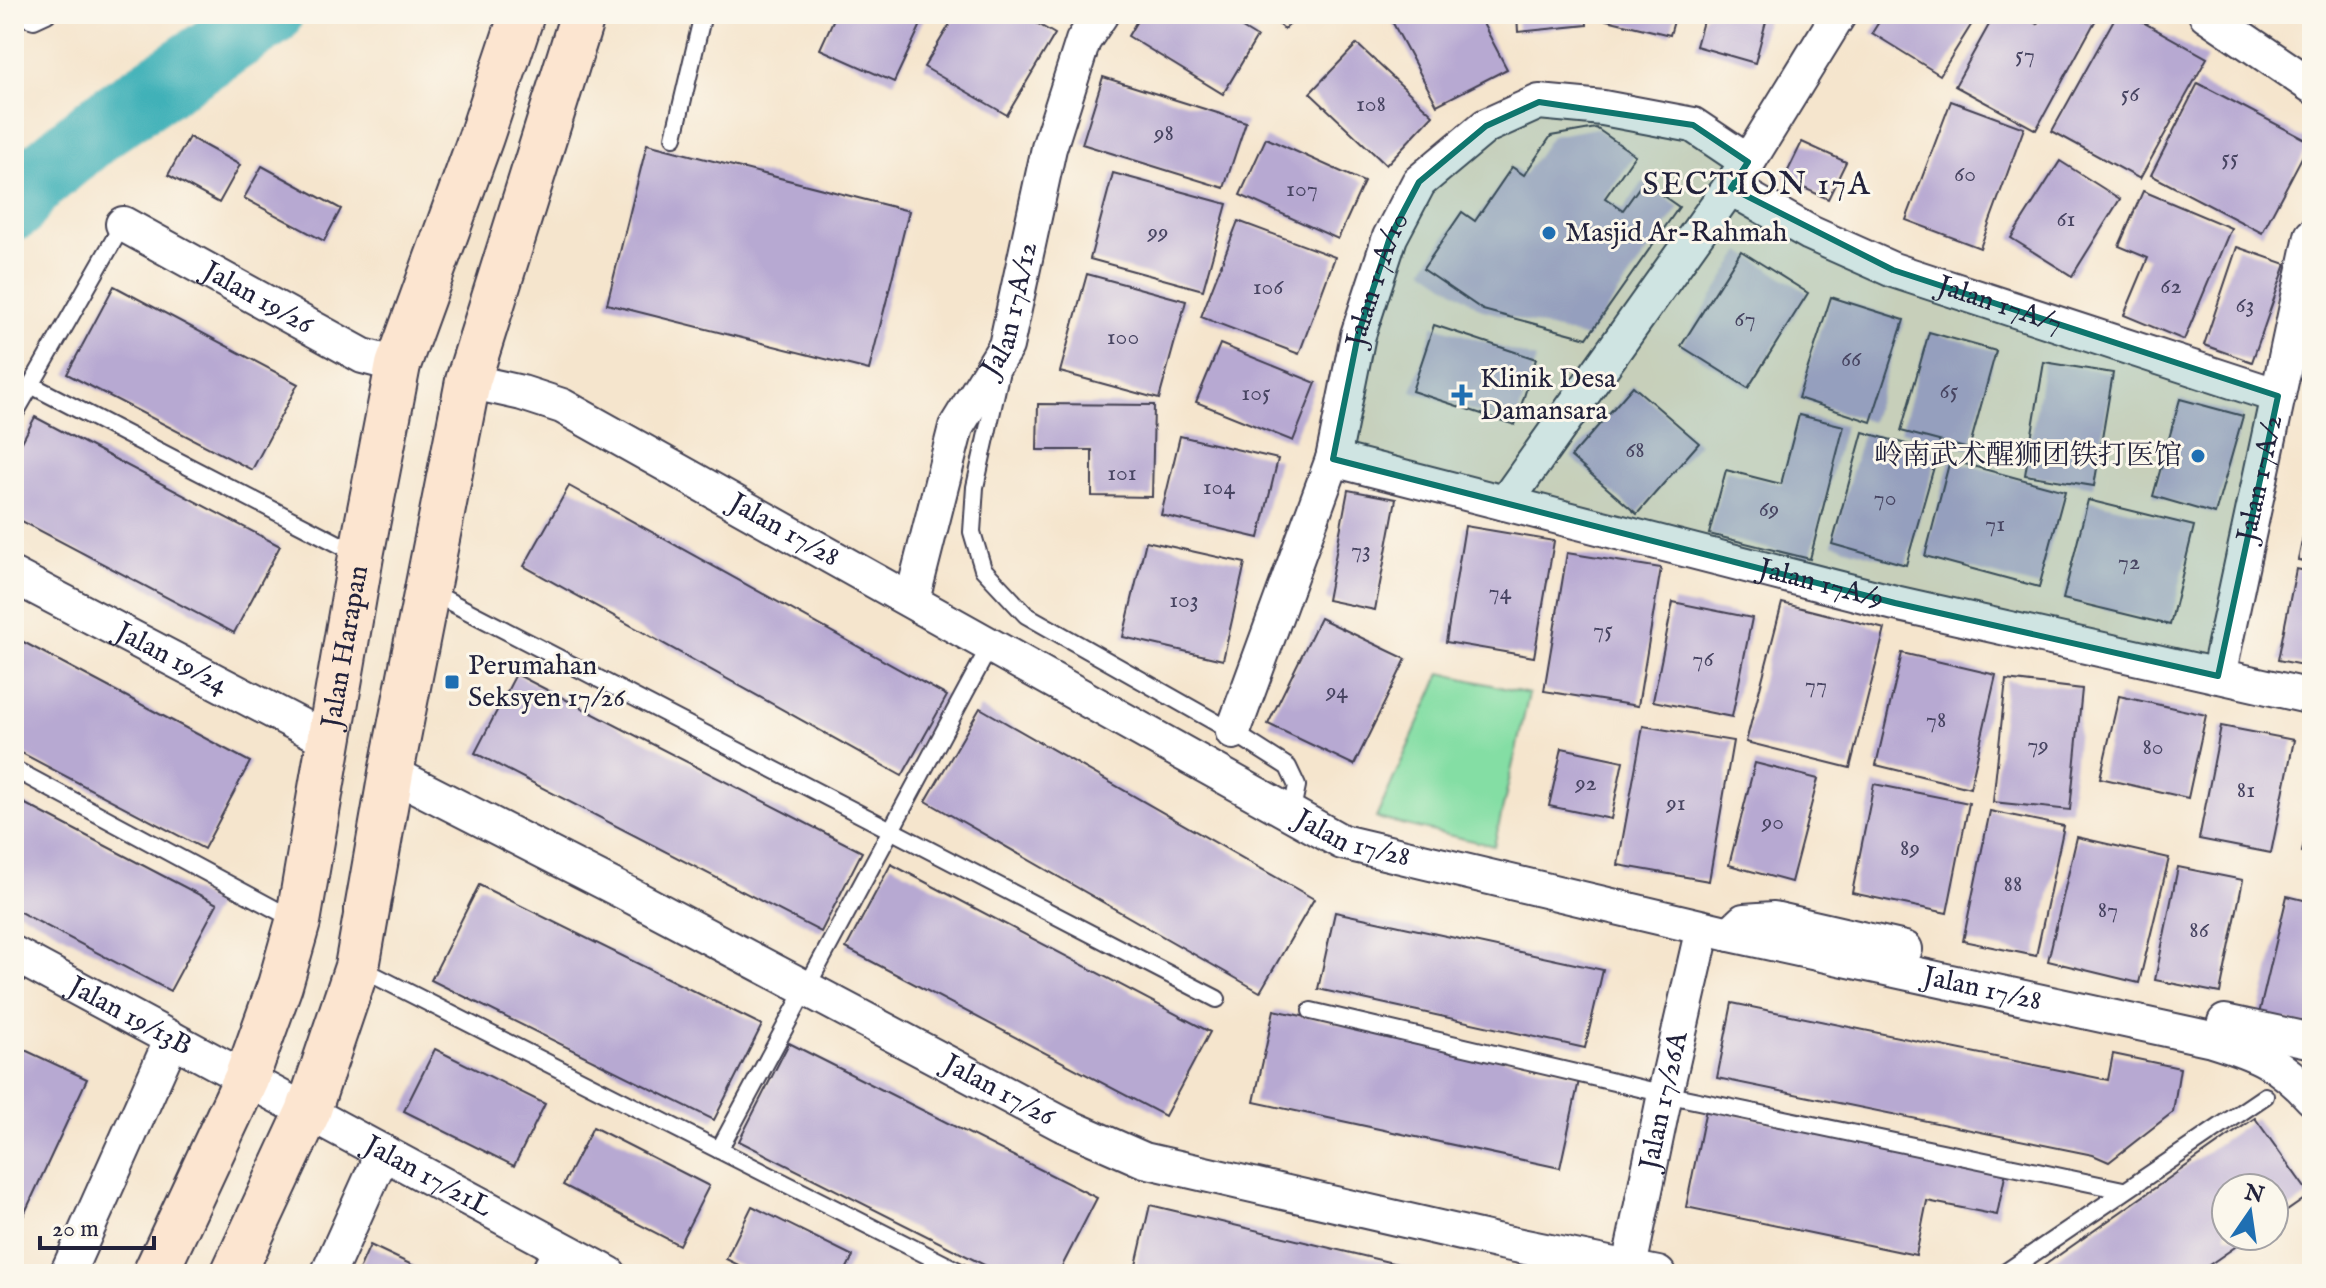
<svg xmlns="http://www.w3.org/2000/svg" width="2326" height="1288" font-family="'IM FELL English','Noto Serif SC',serif">
	<rect width="100%" height="100%" fill="#fbf7ec"/>
	<filter id="ink" filterUnits="userSpaceOnUse"><feTurbulence type="fractalNoise" baseFrequency=".0125" numOctaves="2"/><feDisplacementMap in="SourceGraphic" scale="16" xChannelSelector="R" yChannelSelector="G"/><feConvolveMatrix kernelMatrix="1 2 1 2 8 2 1 2 1" color-interpolation-filters="sRGB"/></filter>
	<filter id="wash" filterUnits="userSpaceOnUse"><feTurbulence type="fractalNoise" baseFrequency=".006" numOctaves="4" result="noise"/><feDisplacementMap in="SourceGraphic" scale="32" xChannelSelector="R" yChannelSelector="G"/><feGaussianBlur stdDeviation="1.8" result="paint"/><feColorMatrix in="noise" values="0 0 0 0 0 0 0 0 0 0 0 0 0 0 0 0 0 1.4 0 .05"/><feComposite in="paint" operator="in"/></filter>
	<g filter="url(#wash)">
		<rect width="100%" height="100%" fill="#f5e5cd"/>
		<path fill="#84dea4" stroke="#538070" stroke-width="2" d="M1441,673L1529,694L1494,846L1376,818Z"/>
		<g fill="none" stroke-linecap="round" stroke-linejoin="round">
			<path stroke="#40b1b8" stroke-width="68" d="M14,207L30,185L102,125L269,14"/>
		</g>
		<g id="blocks">
			<g fill="#b7a9d2">
				<path d="M836,14H926L894,82L820,49Z"/>
				<path d="M956,14H1021L1055,34L1007,115L924,67Z"/>
				<path d="M1141,14H1219L1257,37L1223,94L1128,36Z"/>
				<path d="M1269,14H1300L1284,30Z"/>
				<path d="M1388,14H1478L1507,69L1437,105Z"/>
				<path d="M1517,14H1586L1587,25L1518,32Z"/>
				<path d="M1595,14H1676L1670,35L1594,17Z"/>
				<path d="M1705,14H1768L1755,63L1696,46Z"/>
				<path d="M1884,14H1978L1940,75L1872,33Z"/>
				<path d="M1995,14H2019L2037,24L2042,14H2099L2036,130L1955,86Z"/>
				<path d="M2117,14H2128L2207,58L2140,179L2052,131Z"/>
				<path d="M1357,44L1433,115L1386,165L1310,93Z"/>
				<path d="M1103,77L1246,122L1224,188L1082,144Z"/>
				<path d="M2198,83L2310,142L2262,233L2151,175Z"/>
				<path d="M1951,101L2024,128L1980,248L1906,220Z"/>
				<path d="M1596,128L1635,155L1605,198L1623,210L1643,182L1679,207L1587,338L1483,310L1423,269L1462,212L1475,221L1512,167L1524,175L1551,136Z"/>
				<path d="M189,137L240,165L219,203L168,175Z"/>
				<path d="M1266,138L1364,182L1338,239L1240,195Z"/>
				<path d="M1802,142L1846,162L1828,199L1784,179Z"/>
				<path d="M647,144L909,211L869,370L607,304Z"/>
				<path d="M2060,161L2120,199L2072,276L2011,238Z"/>
				<path d="M262,166L341,209L324,241L244,198Z"/>
				<path d="M1113,173L1227,204L1203,290L1090,259Z"/>
				<path d="M2143,191L2231,228L2184,340L2124,315L2148,258L2119,246Z"/>
				<path d="M1238,221L1335,257L1299,354L1201,317Z"/>
				<path d="M2237,247L2286,264L2252,362L2204,345Z"/>
				<path d="M1741,251L1808,293L1748,388L1681,346Z"/>
				<path d="M1087,274L1186,301L1159,399L1060,372Z"/>
				<path d="M114,286L298,384L252,470L67,374Z"/>
				<path d="M1831,297L1904,320L1871,422L1798,398Z"/>
				<path d="M1434,325L1536,359L1515,425L1412,391Z"/>
				<path d="M1929,332L1996,351L1969,449L1901,431Z"/>
				<path d="M1220,344L1316,383L1293,441L1196,402Z"/>
				<path d="M2044,362L2113,373L2094,486L2025,475Z"/>
				<path d="M1633,386L1699,443L1637,514L1571,457Z"/>
				<path d="M2180,399L2243,416L2215,514L2153,496Z"/>
				<path d="M1038,404L1154,405L1152,497L1092,496V450H1037Z"/>
				<path d="M1799,415L1844,426L1810,559L1709,534L1726,470L1781,484Z"/>
				<path d="M35,417L280,546L234,633L14,517V457Z"/>
				<path d="M1863,432L1938,453L1906,565L1832,544Z"/>
				<path d="M1180,436L1278,459L1259,538L1161,515Z"/>
				<path d="M1950,460L2065,491L2039,587L1925,556Z"/>
				<path d="M569,486L947,696L902,776L524,566Z"/>
				<path d="M1348,490L1396,499L1375,610L1327,600Z"/>
				<path d="M2311,499H2312V563L2298,560Z"/>
				<path d="M2088,500L2194,526L2170,625L2063,599Z"/>
				<path d="M1465,526L1554,541L1534,657L1446,642Z"/>
				<path d="M1146,541L1245,563L1223,660L1123,637Z"/>
				<path d="M1567,553L1661,568L1638,706L1544,691Z"/>
				<path d="M2296,569L2312,572V667L2278,660Z"/>
				<path d="M1673,602L1752,618L1732,717L1653,701Z"/>
				<path d="M1782,603L1885,629L1850,768L1746,742Z"/>
				<path d="M1320,618L1406,659L1354,765L1268,724Z"/>
				<path d="M14,637L250,762L204,849L14,749Z"/>
				<path d="M1902,653L1996,675L1970,788L1876,765Z"/>
				<path d="M516,674L862,852L821,932L475,753Z"/>
				<path d="M2006,680L2082,689L2070,810L1993,802Z"/>
				<path d="M2119,696L2206,715L2188,798L2100,778Z"/>
				<path d="M980,708L1314,899L1260,992L926,801Z"/>
				<path d="M1643,726L1733,741L1709,881L1618,865Z"/>
				<path d="M2221,726L2294,740L2271,853L2199,839Z"/>
				<path d="M1562,748L1623,761L1611,819L1549,806Z"/>
				<path d="M1755,763L1818,779L1791,882L1729,865Z"/>
				<path d="M1874,784L1969,803L1947,913L1852,893Z"/>
				<path d="M14,798L217,904L170,991L14,909Z"/>
				<path d="M1990,811L2064,826L2036,956L1963,941Z"/>
				<path d="M2311,811H2312V854L2302,852Z"/>
				<path d="M2077,837L2169,858L2139,983L2048,961Z"/>
				<path d="M891,864L1210,1032L1165,1116L846,948Z"/>
				<path d="M2178,867L2243,880L2220,993L2155,980Z"/>
				<path d="M479,885L762,1025L714,1120L431,980Z"/>
				<path d="M2287,896L2312,902V1026L2259,1014Z"/>
				<path d="M1335,912L1603,970L1585,1048L1318,989Z"/>
				<path d="M1732,1003L2108,1080L2113,1054L2180,1068L2173,1112L2109,1162L2093,1155L1717,1078Z"/>
				<path d="M1274,1010L1580,1076L1560,1168L1254,1102Z"/>
				<path d="M789,1043L1097,1198L1058,1274H1002L739,1141Z"/>
				<path d="M14,1045L87,1079L14,1236Z"/>
				<path d="M435,1049L545,1104L514,1166L404,1111Z"/>
				<path d="M1706,1109L2006,1171L1997,1215L1927,1201L1916,1255L1686,1207Z"/>
				<path d="M2255,1118L2310,1195L2274,1220V1188H2226V1236H2251L2196,1274H2032Z"/>
				<path d="M593,1127L709,1186L679,1245L563,1185Z"/>
				<path d="M1150,1205L1397,1264L1435,1274H1134Z"/>
				<path d="M752,1206L853,1256L844,1274H757L726,1259Z"/>
				<path d="M370,1245L431,1274H357Z"/>
			</g>
		</g>
	</g>
	<g filter="url(#ink)">
		<use href="#blocks" fill-opacity="0" stroke="#423f51" stroke-width="2"/>
		<g fill="none" stroke-linecap="round" stroke-linejoin="round">
			<g stroke="#423f51" stroke-width="20">
				<g id="service">
					<path d="M14,14L34,20L47,14"/>
					<path d="M674,137L703,14"/>
					<path d="M1000,375L975,487L972,532L983,569L1026,615L1233,732L1288,767L1297,786L1291,814"/>
					<path d="M31,385L360,555"/>
					<path d="M14,415L123,224"/>
					<path d="M429,591L1217,999"/>
					<path d="M14,769L297,921"/>
					<path d="M358,967L964,1274"/>
					<path d="M1311,1011L1665,1094L2123,1190"/>
					<path d="M719,1150L990,646"/>
					<path d="M538,1274L553,1244"/>
					<path d="M2003,1274L2265,1096"/>
				</g>
			</g>
			<g stroke="#423f51" stroke-width="38">
				<g id="minor">
					<path d="M2206,14L2312,86"/>
					<path id="s1" d="M1731,188L1810,233L1893,270L2278,396"/>
					<path id="s2" d="M123,224L363,356L398,365"/>
					<path id="s3" d="M468,381L522,393L562,406L1342,842L1730,934L2212,1039C2257,1053 2280,1062 2312,1098"/>
					<path id="s4" d="M1333,459L1895,603L2312,697"/>
					<path d="M1505,503L1748,162L1839,14"/>
					<path id="s5" d="M14,576L330,741"/>
					<path id="s6" d="M912,600L956,427L1006,346L1049,148L1083,41L1101,14"/>
					<path id="s7" d="M2218,676L2312,236"/>
					<path id="s8" d="M1233,732L1333,459L1358,335L1390,237L1419,182L1486,126L1539,102L1603,108L1693,125L1748,162"/>
					<path id="s9" d="M391,773L626,893L1062,1124L1144,1160L1496,1241L1658,1274"/>
					<path d="M1730,934L1744,921L1774,919L1905,949"/>
					<path id="s10" d="M14,954L609,1274"/>
					<path d="M2225,1022L2312,1041"/>
					<path id="s11" d="M1629,1267L1665,1094L1703,928"/>
					<path d="M67,1274L172,1039"/>
					<path d="M328,1274L383,1152"/>
				</g>
			</g>
			<g stroke="#423f51" stroke-width="48">
				<g id="secondary">
					<path id="s12" d="M155,1274L246,1079L280,985L298,922L361,556L398,365L481,137L522,14"/>
					<path d="M233,1274L308,1112L357,967L391,773L468,381L583,14"/>
				</g>
			</g>
			<use href="#service" stroke="#fff" stroke-width="16"/>
			<use href="#minor" stroke="#fff" stroke-width="34"/>
			<use href="#secondary" stroke="#fce5d0" stroke-width="44"/>
		</g>
	</g>
	<path fill="#0f766e" fill-opacity="0.2" stroke="#0f766e" stroke-width="6" stroke-linejoin="round" d="M1539,102L1693,125L1748,162L1731,188L1893,270L2278,396L2218,676L1895,603L1333,459L1358,335L1390,237L1419,182L1486,126Z"/>
	<g fill="#1f6fb2" stroke="#fbf7ec" stroke-width="3">
		<circle cx="1549" cy="233" r="8"/>
		<path d="M1458 383h8v8h8v8h-8v8h-8v-8h-8v-8h8z"/>
		<circle cx="2198" cy="456" r="8"/>
		<rect x="444" y="674" width="16" height="16" rx="4"/>
	</g>
	<g text-anchor="middle" dominant-baseline="central" stroke-width="6" stroke-linejoin="round" paint-order="stroke">
		<g font-size="24" fill="#474461">
			<text x="2025" y="55">57</text>
			<text x="2130" y="94">56</text>
			<text x="1371" y="104">108</text>
			<text x="1164" y="133">98</text>
			<text x="2230" y="158">55</text>
			<text x="1965" y="174">60</text>
			<text x="1302" y="189">107</text>
			<text x="2066" y="219">61</text>
			<text x="1158" y="232">99</text>
			<text x="2171" y="286">62</text>
			<text x="1268" y="287">106</text>
			<text x="2245" y="305">63</text>
			<text x="1745" y="319">67</text>
			<text x="1123" y="337">100</text>
			<text x="1851" y="359">66</text>
			<text x="1949" y="391">65</text>
			<text x="1256" y="393">105</text>
			<text x="1635" y="450">68</text>
			<text x="1122" y="473">101</text>
			<text x="1219" y="487">104</text>
			<text x="1885" y="498">70</text>
			<text x="1769" y="509">69</text>
			<text x="1995" y="524">71</text>
			<text x="1361" y="550">73</text>
			<text x="2129" y="562">72</text>
			<text x="1500" y="592">74</text>
			<text x="1184" y="600">103</text>
			<text x="1603" y="630">75</text>
			<text x="1703" y="659">76</text>
			<text x="1816" y="685">77</text>
			<text x="1337" y="691">94</text>
			<text x="1936" y="720">78</text>
			<text x="2038" y="745">79</text>
			<text x="2153" y="747">80</text>
			<text x="1586" y="783">92</text>
			<text x="2246" y="790">81</text>
			<text x="1676" y="803">91</text>
			<text x="1773" y="822">90</text>
			<text x="1910" y="848">89</text>
			<text x="2013" y="884">88</text>
			<text x="2108" y="910">87</text>
			<text x="2199" y="930">86</text>
		</g>
		<g font-size="28" fill="#22223b" stroke="#fbf7ec" text-anchor="start">
			<text x="1565" y="233">Masjid Ar-Rahmah</text>
			<text x="1480" y="379">Klinik Desa<tspan x="1480" dy="32">Damansara</tspan></text>
			<text x="2182" y="456" text-anchor="end">岭南武术醒狮团铁打医馆</text>
			<text x="468" y="666">Perumahan<tspan x="468" dy="32">Seksyen 17/26</tspan></text>
		</g>
		<g font-size="28" fill="#22223b" stroke="#fbf7ec">
			<text stroke="none"><textPath href="#s8" startOffset="476">Jalan 17A/10</textPath></text>
			<text stroke="none"><textPath href="#s2" startOffset="154">Jalan 19/26</textPath></text>
			<text stroke="none"><textPath href="#s1" startOffset="294">Jalan 17A/7</textPath></text>
			<text stroke="none"><textPath href="#s6" startOffset="310">Jalan 17A/12</textPath></text>
			<text stroke="none"><textPath href="#s7" startOffset="202">Jalan 17A/2</textPath></text>
			<text stroke="none"><textPath href="#s3" startOffset="352">Jalan 17/28</textPath></text>
			<text stroke="none"><textPath href="#s4" startOffset="504">Jalan 17A/9</textPath></text>
			<text stroke="none"><textPath href="#s12" startOffset="660">Jalan Harapan</textPath></text>
			<text stroke="none"><textPath href="#s5" startOffset="178">Jalan 19/24</textPath></text>
			<text stroke="none"><textPath href="#s3" startOffset="1000">Jalan 17/28</textPath></text>
			<text stroke="none"><textPath href="#s3" startOffset="1648">Jalan 17/28</textPath></text>
			<text stroke="none"><textPath href="#s10" startOffset="132">Jalan 19/13B</textPath></text>
			<text stroke="none"><textPath href="#s9" startOffset="686">Jalan 17/26</textPath></text>
			<text stroke="none"><textPath href="#s11" startOffset="170">Jalan 17/26A</textPath></text>
			<text stroke="none"><textPath href="#s10" startOffset="470">Jalan 17/21L</textPath></text>
		</g>
		<g font-size="32" letter-spacing="2" fill="#22223b" stroke="#fbf7ec">
			<text x="1757" y="185">SECTION 17A</text>
		</g>
	</g>
	<rect width="2326" height="1288" fill="none" stroke="#fbf7ec" stroke-width="48"/>
	<g transform="translate(2250 1212) rotate(13)"><circle r="38" fill="#fbf7ec" stroke="#a4a2a5" stroke-width="2"/>
	<path d="M0-6L14 30L0 20L-14 30Z" fill="#1f6fb2"/>
	<text y="-12" font-size="22" font-weight="bold" text-anchor="middle" fill="#22223b">N</text>
	</g>
	<path d="M40 1236v12h114v-12" fill="none" stroke="#22223b" stroke-width="4"/>
	<text x="52" y="1236" font-size="24" fill="#22223b" stroke="#fbf7ec" stroke-width="6" paint-order="stroke">20 m</text>
</svg>
